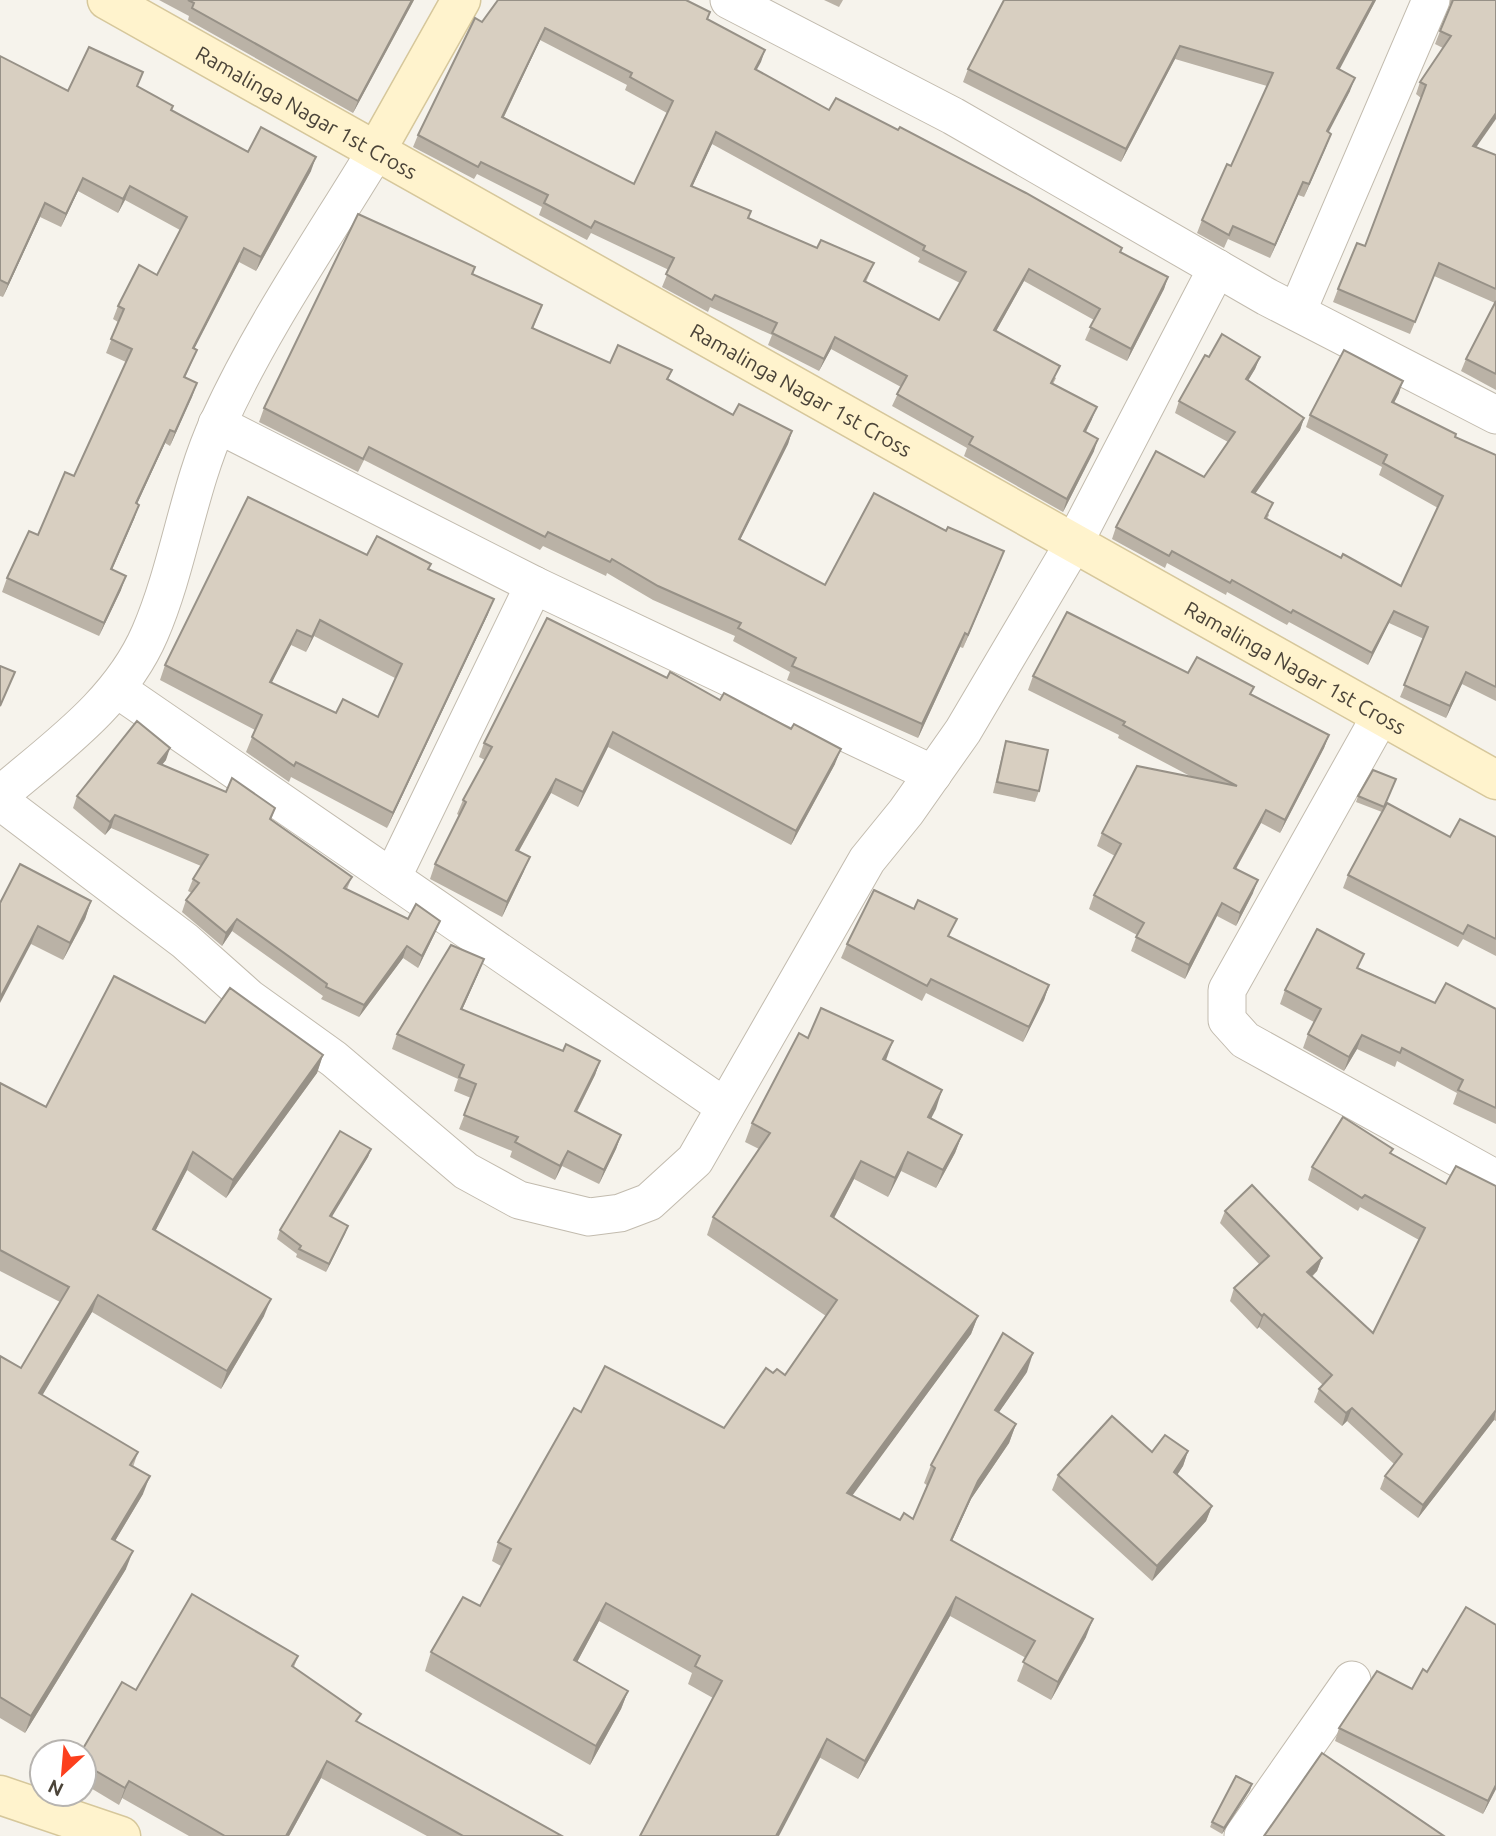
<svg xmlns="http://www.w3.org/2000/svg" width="1496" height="1836" font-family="Ubuntu,sans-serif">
	<rect width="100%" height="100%" fill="#f6f3ec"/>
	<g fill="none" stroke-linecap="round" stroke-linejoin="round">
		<g stroke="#c2bbae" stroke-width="39">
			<g id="street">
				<path d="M729,0L953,116L1267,297L1496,415"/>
				<path d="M1297,312L1431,0"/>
				<path d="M217,424L534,585"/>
				<path d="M117,689L725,1107"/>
				<path d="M1381,715L1227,990V1020L1245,1040L1496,1179"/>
				<path d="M0,795C56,747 120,703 150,633C179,566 188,488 219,421C262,327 322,240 376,151"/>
				<path d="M0,801L185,941L249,998L334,1059L466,1171L519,1200L589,1217L620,1213L649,1202L695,1160L867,860L906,812L963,731L1074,543L1217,268"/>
				<path d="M392,878L534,585L933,774"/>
				<path d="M1243,1836L1352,1680"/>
			</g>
		</g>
		<g stroke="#d6c79b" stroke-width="41">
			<g id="secondary">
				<path id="s1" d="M107,0L1496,780"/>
				<path d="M376,151L461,0"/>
				<path d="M0,1795L121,1836"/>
			</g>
		</g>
		<use href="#street" stroke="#fff" stroke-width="37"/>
		<use href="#secondary" stroke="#fff3cd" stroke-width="38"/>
	</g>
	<g fill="#bab2a6" fill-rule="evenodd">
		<path d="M159,0H414L353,113L188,20L189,16Z"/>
		<path d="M824,0H843L839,7Z"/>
		<path d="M1004,0H1376L1339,69L1350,91L1328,132L1331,134L1326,147L1304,197L1298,195L1270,258L1228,239L1224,248L1197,233L1202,220L1231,166L1267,86L1175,59L1121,162L963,82L968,69Z"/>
		<path d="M1450,0H1496L1476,148L1496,155V390L1461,371L1466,359L1495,303L1434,276L1410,334L1333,302L1338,289L1365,246L1421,98L1416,94L1420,82L1443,48L1435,44L1450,6Z"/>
		<path d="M707,19L765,50L756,70L829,110L1120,252L1168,277L1164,289L1127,361L1085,340L1094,320L1024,281L996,331L1056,378L1053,384L1092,419L1086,432L1094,451L1063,512L964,456L967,448L892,406L901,387L831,349L819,371L768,345L772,335L710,307L708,312L662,287L669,270L591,233L587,240L539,215L542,207L477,174L474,179L413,147L418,135L482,22ZM540,40L627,85L625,90L667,113L634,184L504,117ZM712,144L920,258L918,262L960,283L939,320L866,282L874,263L817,248L748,218L692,187Z"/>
		<path d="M0,56L68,91L138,87L172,111L248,152L311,171L256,271L239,262L194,348L197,350L185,378L197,383L170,446L165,443L137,504L139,505L134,519L112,570L121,590L99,636L2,592L7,578L38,535L74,476L126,362L106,353L118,322L113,319L118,306L157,275L180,230L125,200L118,213L78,191L61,227L40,217L3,297L0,296Z"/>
		<path d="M475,267L473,274L542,305L533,329L610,363L672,370L668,380L733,415L792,431L788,444L740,540L825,585L999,564L963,648L960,647L918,738L787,680L790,672L733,641L735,636L653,600L607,573L606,576L543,546L540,550L364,460L358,472L259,422L264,408Z"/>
		<path d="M1209,357H1260L1255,369L1248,380L1304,418L1300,430L1255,493L1269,515L1267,519L1341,558L1401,586L1438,508L1379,475L1382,467L1306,427L1310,415L1399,393L1394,403L1455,437L1496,455V701L1462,684L1446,718L1400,697L1424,639L1389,623L1368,665L1289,622L1287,625L1227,592L1226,595L1167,563L1165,568L1112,539L1116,527L1204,477L1228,442L1175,413L1179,401Z"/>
		<path d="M367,555L429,569L488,614L387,828L291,777L289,782L246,752L255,730L160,680L165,665ZM314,636L395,678L378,717L336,713L271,683L291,645L306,652Z"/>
		<path d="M547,618L835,764L791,845L608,747L578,807L551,793L519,851L524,871L502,917L430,879L435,864L460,816L457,814L463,800L485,760L479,757L484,743Z"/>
		<path d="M1188,673L1251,695L1329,735L1324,748L1280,833L1261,823L1236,869L1253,893L1236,926L1217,916L1185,979L1131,951L1137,935L1089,909L1094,895L1115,856L1097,846L1102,833L1190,776L1118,738L1119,735L1028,690L1033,676Z"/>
		<path d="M1006,741L1039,791L1035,802L993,793L1003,751Z"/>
		<path d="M166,760L162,765L226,792L275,808L271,820L352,877L347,889L408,919L440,921L435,933L418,968L403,958L359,1017L321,999L323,996L232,931L222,946L182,912L186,900L192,893L188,891L193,879L201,866L111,828L105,835L73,808L77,796Z"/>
		<path d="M1358,796L1387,803L1450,837H1496V956L1463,939L1458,947L1343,888L1348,875L1382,812L1356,802Z"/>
		<path d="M91,901L85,919L63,960L31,944L0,903Z"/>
		<path d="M950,937L1049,985L1044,1000L1023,1042L926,993L922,1001L841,958L847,944Z"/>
		<path d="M1359,968L1435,1003L1496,1009V1124L1453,1104L1457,1093L1397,1061L1395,1067L1357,1049L1344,1071L1303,1048L1308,1034L1314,1022L1280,1004L1285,990Z"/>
		<path d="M478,974L462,1010L563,1051L600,1061L595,1075L577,1112L621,1135L616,1149L599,1184L562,1166L555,1180L510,1157L512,1151L459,1129L471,1098L454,1091L458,1079L392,1049L397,1034Z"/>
		<path d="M205,1023L323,1055L317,1073L226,1198L187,1170L155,1231L264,1316L221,1389L92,1312L42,1395L138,1452L133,1467L143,1494L115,1541L126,1569L25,1733L0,1718V1356L21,1368L60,1302L0,1271V1083L46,1107Z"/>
		<path d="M808,1038L885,1061L942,1090L931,1118L962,1135L955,1153L936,1188L901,1171L888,1197L854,1179L834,1218L978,1316L971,1334L852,1495L900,1520L913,1519L928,1486L924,1483L931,1465L1027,1372L999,1412L1016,1424L1009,1443L971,1499L952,1541L1086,1637L1051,1700L1017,1681L1026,1658L950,1616L858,1779L688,1684L692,1673L599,1621L577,1662L628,1691L621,1709L590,1765L425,1671L431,1652L480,1606L501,1566L492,1561L498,1542L581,1412L724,1428L773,1373L785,1375L826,1316L707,1235L713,1217L759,1149L745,1142L752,1123Z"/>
		<path d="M371,1149L368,1157L331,1217L348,1226L326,1272L296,1257L297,1254L277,1239L280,1230Z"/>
		<path d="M1391,1153L1446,1184L1496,1186V1421L1494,1420L1418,1518L1380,1489L1385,1476L1394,1464L1347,1421L1342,1426L1314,1402L1319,1389L1323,1385L1259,1327L1257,1329L1230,1301L1234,1288L1259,1264L1220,1223L1225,1211L1322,1258L1317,1271L1312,1277L1373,1333L1419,1240L1360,1207L1358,1211L1308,1180L1312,1167Z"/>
		<path d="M1188,1451L1183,1466L1177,1475L1212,1506L1206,1521L1152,1581L1052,1490L1058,1475L1152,1452Z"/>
		<path d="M1496,1625V1789L1483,1814L1335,1741L1339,1728L1412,1689L1427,1672Z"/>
		<path d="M298,1656L294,1667L358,1723L562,1836H427L321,1778L289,1836H189L122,1798L119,1805L84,1784V1752L136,1690Z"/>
		<path d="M1252,1784L1250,1790L1222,1834L1210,1827L1212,1822Z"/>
	</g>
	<g fill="#979187">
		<path d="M412,0H414L353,113L358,101Z"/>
		<path d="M1374,0H1376L1333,82L1337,68Z"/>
		<path d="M545,28L540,40L498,129L502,117Z"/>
		<path d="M1180,46L1175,59L1121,162L1126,149Z"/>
		<path d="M765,50L761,62L750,82L755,69Z"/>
		<path d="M1355,78L1350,91L1322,145L1327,131Z"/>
		<path d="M1496,113V119L1468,159L1473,146Z"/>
		<path d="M716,132L712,144L687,198L691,186Z"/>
		<path d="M1331,134L1326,147L1304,197L1309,184Z"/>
		<path d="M316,157L311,171L256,271L261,257Z"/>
		<path d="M83,178L78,191L61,227L66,214Z"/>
		<path d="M1303,182L1298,195L1270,258L1275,245Z"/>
		<path d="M130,186L125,200L118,213L123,199Z"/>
		<path d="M45,203L40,217L3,297L8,284Z"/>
		<path d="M244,248L239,262L188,361L193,348Z"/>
		<path d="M1029,269L1024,281L990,342L994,330Z"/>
		<path d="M1168,277L1164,289L1127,361L1131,349Z"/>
		<path d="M835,337L831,349L819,371L824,359Z"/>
		<path d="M1260,357L1255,369L1242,391L1246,379Z"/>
		<path d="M1403,381L1399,393L1388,414L1392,402Z"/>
		<path d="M197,383L192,397L170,446L175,432Z"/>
		<path d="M1097,407L1092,419L1080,443L1084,431Z"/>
		<path d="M1304,418L1300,430L1248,504L1252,492Z"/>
		<path d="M170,430L165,443L131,517L136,503Z"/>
		<path d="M792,431L788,444L734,552L739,539Z"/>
		<path d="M1098,439L1094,451L1063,512L1067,499Z"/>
		<path d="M139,505L134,519L106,583L111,569Z"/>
		<path d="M1004,551L999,564L963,648L968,635Z"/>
		<path d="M126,576L121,590L99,636L104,623Z"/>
		<path d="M494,599L488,614L387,828L393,813Z"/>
		<path d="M1394,611L1389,623L1368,665L1372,653Z"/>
		<path d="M320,620L314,636L306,652L312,637Z"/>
		<path d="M297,630L291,645L264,698L270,682Z"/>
		<path d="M965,633L960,647L918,738L922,724Z"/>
		<path d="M1466,672L1462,684L1446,718L1450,706Z"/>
		<path d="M613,732L608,747L578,807L583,792Z"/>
		<path d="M1329,735L1324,748L1280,833L1285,820Z"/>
		<path d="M170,748L166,760L153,775L158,763Z"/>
		<path d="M841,749L835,764L791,845L796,831Z"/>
		<path d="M556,779L551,793L511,865L516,850Z"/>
		<path d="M1266,810L1261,823L1229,881L1234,868Z"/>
		<path d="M115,815L111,828L105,835L110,822Z"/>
		<path d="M530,857L524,871L502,917L507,902Z"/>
		<path d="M1258,880L1253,893L1236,926L1240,913Z"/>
		<path d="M91,901L85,919L63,960L70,943Z"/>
		<path d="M1222,903L1217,916L1185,979L1189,965Z"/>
		<path d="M237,919L232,931L222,946L226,933Z"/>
		<path d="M440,921L435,933L418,968L422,956Z"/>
		<path d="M38,926L31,944L0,1003V998Z"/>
		<path d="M407,946L403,958L359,1017L364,1005Z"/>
		<path d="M484,959L478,974L456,1023L461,1009Z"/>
		<path d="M1049,985L1044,1000L1023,1042L1029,1027Z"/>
		<path d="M1362,1035L1357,1049L1344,1071L1349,1057Z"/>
		<path d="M893,1041L886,1060L876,1078L883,1059Z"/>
		<path d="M323,1055L317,1073L226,1198L233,1180Z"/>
		<path d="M600,1061L595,1075L570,1125L575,1111Z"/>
		<path d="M942,1090L936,1109L922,1136L928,1117Z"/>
		<path d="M621,1135L616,1149L599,1184L604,1170Z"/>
		<path d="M962,1135L955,1153L936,1188L943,1170Z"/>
		<path d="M371,1149L368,1157L327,1225L330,1216Z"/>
		<path d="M568,1151L562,1166L555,1180L560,1166Z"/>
		<path d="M193,1152L187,1170L147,1247L153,1229Z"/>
		<path d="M908,1152L901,1171L888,1197L895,1178Z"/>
		<path d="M861,1161L854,1179L825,1235L831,1216Z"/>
		<path d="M348,1226L345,1234L326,1272L329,1264Z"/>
		<path d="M1322,1258L1317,1271L1302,1285L1307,1272Z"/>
		<path d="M98,1295L92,1312L33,1411L39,1393Z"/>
		<path d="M271,1299L264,1316L221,1389L227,1371Z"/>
		<path d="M1264,1314L1259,1327L1257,1329L1262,1316Z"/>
		<path d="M978,1316L971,1334L841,1511L847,1493Z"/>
		<path d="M1033,1353L1027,1372L988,1428L995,1410Z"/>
		<path d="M1352,1408L1347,1421L1342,1426L1346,1413Z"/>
		<path d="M1496,1410L1494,1420L1418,1518L1423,1505Z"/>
		<path d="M1016,1424L1009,1443L971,1499L944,1558L951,1540L978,1481Z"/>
		<path d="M1188,1451L1183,1466L1169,1487L1174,1472Z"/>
		<path d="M150,1476L143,1494L106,1556L112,1539Z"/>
		<path d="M1212,1506L1206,1521L1152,1581L1157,1566Z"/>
		<path d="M133,1551L126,1569L25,1733L31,1716Z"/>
		<path d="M956,1597L950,1616L858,1779L865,1761Z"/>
		<path d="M606,1603L599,1621L568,1679L574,1660Z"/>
		<path d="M1093,1619L1086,1637L1051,1700L1058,1682Z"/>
		<path d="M628,1691L621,1709L590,1765L596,1746Z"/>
		<path d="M827,1739L820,1758L779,1836H776Z"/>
		<path d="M327,1761L321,1778L289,1836H286Z"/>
		<path d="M129,1781L122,1798L119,1805L125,1788Z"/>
		<path d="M1252,1784L1250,1790L1222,1834L1224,1828Z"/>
		<path d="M1496,1785V1789L1483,1814L1488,1801Z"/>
	</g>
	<g fill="#d8cfc1" stroke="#979187" stroke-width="2" fill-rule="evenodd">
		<path d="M188,0H412L358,101L192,8L194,3Z"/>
		<path d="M498,0H686L710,12L707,19L765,50L755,69L829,110L836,98L898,130L900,127L1026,193L1122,248L1120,252L1168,277L1131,349L1090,327L1100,309L1029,269L994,330L1060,366L1051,383L1097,407L1084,431L1098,439L1067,499L969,444L973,437L897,394L907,376L835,337L824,359L772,333L777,323L715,295L712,300L666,274L674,258L595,221L591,228L544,203L548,195L481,162L478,167L418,135L475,18L482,22ZM545,28L632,73L630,77L673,101L634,184L502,117ZM716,132L925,246L923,250L966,272L939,320L864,281L874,263L821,240L817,248L748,218L751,211L691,186Z"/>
		<path d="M1004,0H1374L1337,68L1355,78L1327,131L1331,134L1309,184L1303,182L1275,245L1233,226L1229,235L1202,220L1227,164L1231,166L1273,73L1180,46L1126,149L968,69Z"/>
		<path d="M1453,0H1496V113L1473,146L1496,155V289L1439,263L1415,322L1338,289L1357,243L1365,246L1426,85L1420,82L1451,36L1440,31Z"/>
		<path d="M89,47L143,72L137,86L173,106L171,110L248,152L261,127L316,157L261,257L244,248L193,348L197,350L184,377L197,383L175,432L170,430L136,503L139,505L111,569L126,576L104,623L7,578L29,531L38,535L65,472L74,476L132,349L111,339L124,309L118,306L139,265L157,275L187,217L130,186L123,199L83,178L66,214L45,203L8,284L0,280V56L68,91Z"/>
		<path d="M358,214L475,267L472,274L542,305L532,328L610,363L618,345L672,370L667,379L733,415L739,404L792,431L739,539L825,585L874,493L946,531L948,527L1004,551L968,635L965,633L922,724L792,666L796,658L738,628L741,623L658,586L612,559L610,562L548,532L545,537L369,447L363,459L264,408Z"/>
		<path d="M1496,301V374L1466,359Z"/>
		<path d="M1222,334L1260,357L1246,379L1304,418L1252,492L1273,503L1265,518L1341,558L1343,554L1401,586L1443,496L1383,463L1387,455L1310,415L1344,350L1403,381L1392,402L1456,434L1455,437L1496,455V687L1466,672L1450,706L1404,685L1428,627L1394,611L1372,653L1293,610L1291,613L1232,580L1230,583L1172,551L1169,556L1116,527L1156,451L1204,477L1235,432L1179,401L1205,355L1209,357Z"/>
		<path d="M248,497L367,555L377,536L431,564L428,569L494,599L393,813L296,762L294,766L252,737L262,715L165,665ZM320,620L402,664L378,717L343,699L336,713L270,682L297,630L312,637Z"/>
		<path d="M1067,612L1188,673L1197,657L1254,687L1250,694L1329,735L1285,820L1266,810L1234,868L1258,880L1240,913L1222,903L1189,965L1136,937L1144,923L1094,895L1121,844L1102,833L1137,766L1237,786L1123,725L1125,722L1033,676Z"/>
		<path d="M547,618L667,678L670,672L720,700L724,693L791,729L794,724L841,749L796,831L613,732L583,792L556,779L516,850L530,857L507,902L435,864L466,802L463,800L492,747L484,743Z"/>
		<path d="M0,666L15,672L0,706Z"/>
		<path d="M137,721L170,748L158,763L226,792L232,778L275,808L270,819L352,877L344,888L408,919L416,904L440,921L422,956L407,946L364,1005L326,987L327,984L237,919L226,933L186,900L199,883L193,879L208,855L115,815L110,822L77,796Z"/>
		<path d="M1006,741L1048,750L1039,791L997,782Z"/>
		<path d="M1373,770L1396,779L1384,807L1358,796Z"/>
		<path d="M1387,803L1450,837L1460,819L1496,837V939L1468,925L1463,934L1348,875Z"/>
		<path d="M20,864L91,901L70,943L38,926L0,998V903Z"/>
		<path d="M874,890L914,909L918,900L957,919L948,936L1049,985L1029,1027L931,979L927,986L847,944Z"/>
		<path d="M1317,929L1364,954L1357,968L1435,1003L1446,983L1496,1009V1108L1458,1090L1463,1080L1402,1048L1400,1053L1362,1035L1349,1057L1308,1034L1321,1009L1285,990Z"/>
		<path d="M451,945L484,959L461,1009L563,1051L566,1044L600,1061L575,1111L621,1135L604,1170L568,1151L560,1166L515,1142L518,1137L464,1115L476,1084L459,1077L464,1065L397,1034Z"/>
		<path d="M114,976L205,1023L230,988L323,1055L233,1180L193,1152L153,1229L271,1299L227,1371L98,1295L39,1393L138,1452L130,1465L150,1476L112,1539L133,1551L31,1716L0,1697V1356L21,1368L69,1287L0,1250V1083L46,1107Z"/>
		<path d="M821,1008L893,1041L883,1059L942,1090L928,1117L962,1135L943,1170L908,1152L895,1178L861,1161L831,1216L978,1316L847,1493L900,1520L904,1513L913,1519L935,1468L931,1465L1003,1333L1033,1353L995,1410L1016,1424L978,1481L951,1540L1093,1619L1058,1682L1023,1662L1035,1641L956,1597L865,1761L827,1739L776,1836H640L722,1681L695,1666L700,1656L606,1603L574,1660L628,1691L596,1746L431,1652L463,1597L480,1606L511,1549L498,1542L574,1408L581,1412L605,1366L724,1428L766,1368L773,1373L777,1369L785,1375L837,1300L713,1217L770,1133L752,1123L799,1033L808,1038Z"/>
		<path d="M1343,1117L1393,1149L1390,1153L1446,1184L1456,1166L1496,1186V1410L1423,1505L1385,1476L1402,1454L1352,1408L1346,1413L1319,1389L1332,1375L1264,1314L1262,1316L1234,1288L1269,1256L1225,1211L1252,1185L1322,1258L1307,1272L1373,1333L1425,1228L1365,1195L1362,1198L1312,1167Z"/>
		<path d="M340,1131L371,1149L330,1216L348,1226L329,1264L299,1249L301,1246L280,1230Z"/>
		<path d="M1112,1416L1152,1452L1165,1435L1188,1451L1174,1472L1212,1506L1157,1566L1058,1475Z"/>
		<path d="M192,1594L298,1656L292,1666L361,1714L356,1721L562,1836H463L327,1761L286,1836H225L129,1781L125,1788L84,1764V1752H81L122,1682L136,1690Z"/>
		<path d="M1466,1607L1496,1625V1785L1488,1801L1339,1728L1377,1671L1412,1689L1423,1669L1427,1672Z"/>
		<path d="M1322,1753L1444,1836H1264Z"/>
		<path d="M1236,1776L1252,1784L1224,1828L1212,1822Z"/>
	</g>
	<g text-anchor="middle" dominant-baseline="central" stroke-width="5" stroke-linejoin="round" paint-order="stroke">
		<g font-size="21" fill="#4b4439" stroke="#fff">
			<text stroke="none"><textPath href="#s1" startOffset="229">Ramalinga Nagar 1st Cross</textPath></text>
			<text stroke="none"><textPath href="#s1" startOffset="796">Ramalinga Nagar 1st Cross</textPath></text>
			<text stroke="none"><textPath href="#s1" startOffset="1363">Ramalinga Nagar 1st Cross</textPath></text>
		</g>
	</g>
	<g transform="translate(63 1773) rotate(206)"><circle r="33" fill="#ffffff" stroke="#b7b4b0" stroke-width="2"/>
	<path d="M0-5L12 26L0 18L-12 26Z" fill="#fc3f1d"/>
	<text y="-10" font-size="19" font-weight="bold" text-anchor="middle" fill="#4b4439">N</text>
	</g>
</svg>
